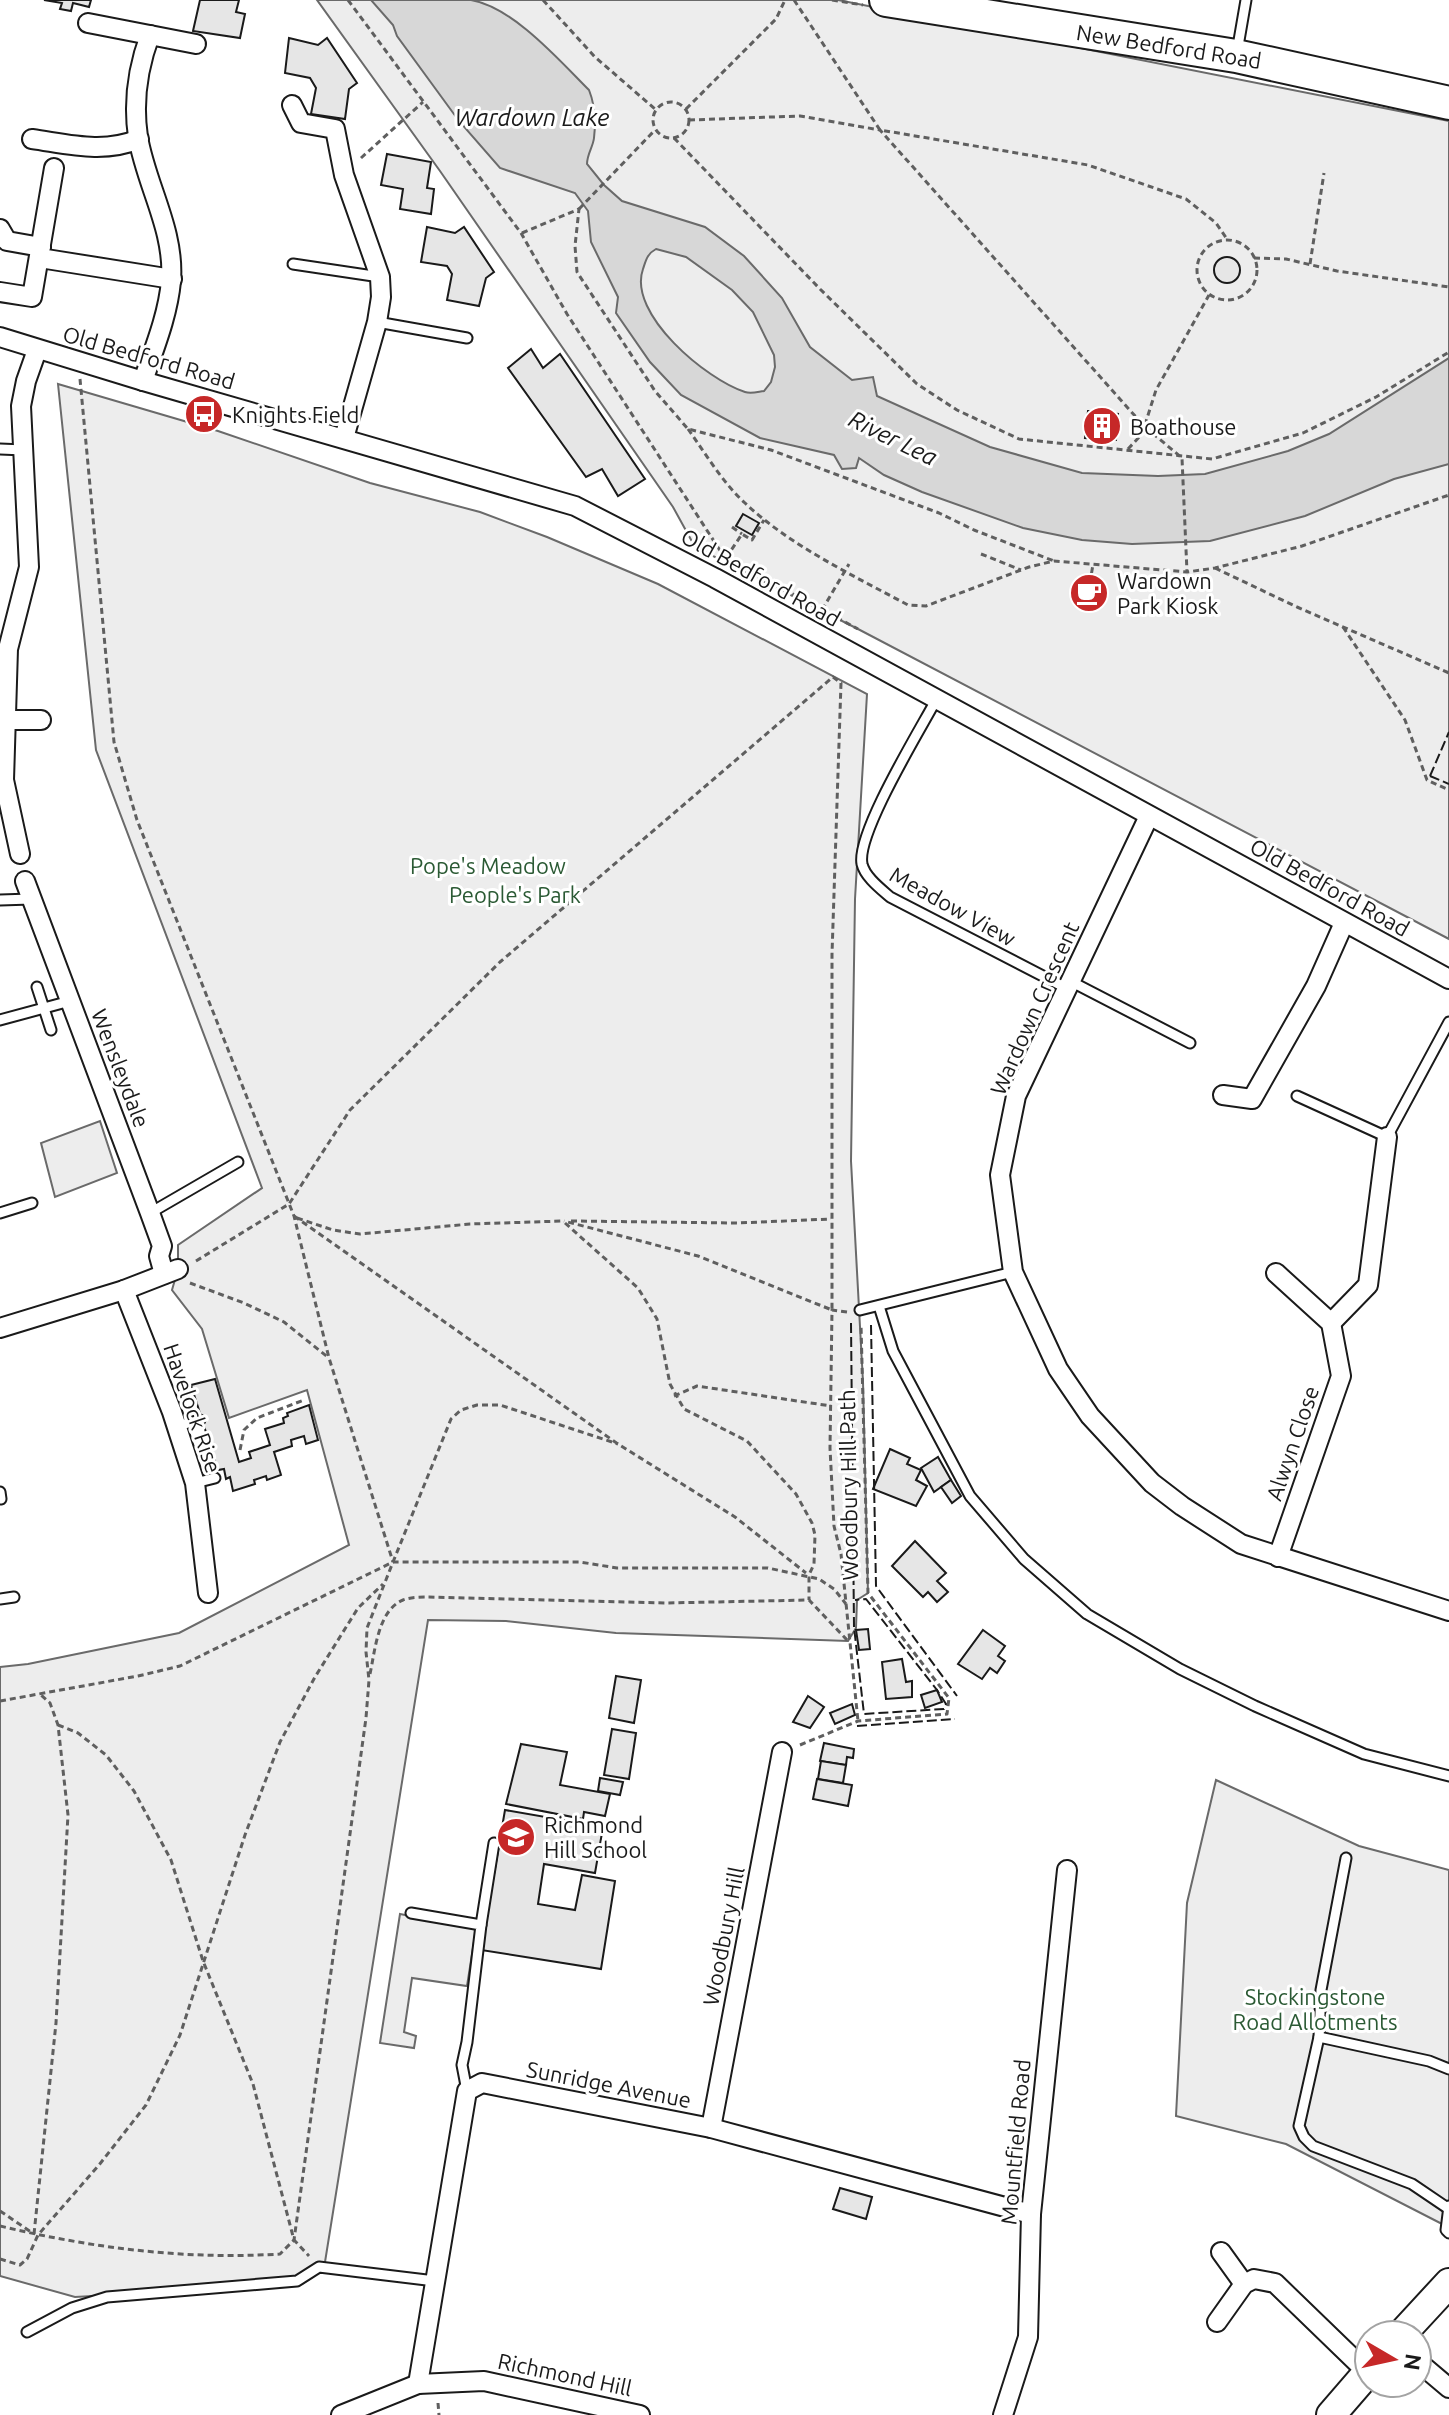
<svg xmlns="http://www.w3.org/2000/svg" width="1449" height="2415" font-family="Ubuntu,sans-serif">
	<rect width="100%" height="100%" fill="#fff"/>
	<g fill="#ededed" stroke="#6a6a6a" stroke-width="2">
		<path d="M317,0H838L1449,121V939L858,629L695,547L673,507L440,171Z"/>
		<path d="M58,384L218,431L370,483L480,512L547,537L658,584L867,694L855,899L851,1161L863,1382L868,1593L857,1600L856,1628L848,1641L616,1633L506,1621L428,1620L325,2262L314,2276L302,2284L75,2297L0,2276V1667L28,1664L179,1633L349,1545L307,1390L229,1418L202,1329L172,1290L178,1269V1245L262,1188L96,750Z"/>
		<path d="M100,1121L117,1173L55,1197L41,1143Z"/>
		<path d="M1216,1780L1359,1846L1449,1870V2224L1446,2226L1286,2144L1176,2116L1187,1903Z"/>
		<path d="M400,1914L476,1929L467,1986L412,1978L404,2032L416,2036L414,2048L380,2043Z"/>
	</g>
	<path fill="#d7d7d7" stroke="#6a6a6a" stroke-width="2" fill-rule="evenodd" d="M371,0C400,0 444,0 471,0C513,7 560,61 589,90C595,105 596,121 594,138C593,147 587,154 587,164L604,185L622,201L705,227L744,256L782,298L810,347L852,380L873,377L877,396L990,447L1082,473L1158,476L1205,474L1288,451L1329,434L1449,358V464L1394,479L1305,516L1210,541L1132,544L1082,540L1023,528L922,492L884,475L859,458L856,468L842,469L834,455L760,438L681,395L650,362L616,313L618,297L591,242L588,211L575,193L500,168L459,121L397,36L393,25ZM656,249L686,257L732,290L753,312L774,355L775,367L771,382L764,391C757,392 751,394 745,392C707,380 627,314 643,269C646,260 647,254 656,249Z"/>
	<g fill="#e6e6e6" stroke="#1a1a1a" stroke-width="2">
		<path d="M44,0H91L89,7L73,3L71,11L60,9L62,3Z"/>
		<path d="M200,0H239L236,12L245,14L240,38L193,31Z"/>
		<path d="M289,38L318,45L327,38L357,83L349,89L345,119L311,114L316,88L310,78L285,73Z"/>
		<path d="M387,154L431,162L427,188L434,189L431,214L400,209L403,189L381,185Z"/>
		<path d="M427,227L455,233L464,227L494,272L486,278L479,306L447,300L452,274L447,266L421,262Z"/>
		<circle cx="1227" cy="270" r="13"/>
		<path d="M531,349L543,368L560,354L645,479L618,496L602,469L586,477L508,368Z"/>
		<path d="M1088,411L1118,414L1116,440L1085,438Z"/>
		<path d="M743,514L759,523L752,535L736,526Z"/>
		<path d="M1077,581L1104,584L1101,605L1075,602Z"/>
		<path d="M215,1379L239,1462L251,1458L249,1452L270,1445L265,1429L284,1423L283,1418L288,1416L287,1413L309,1405L318,1440L306,1444L304,1436L291,1440L292,1446L274,1452L281,1475L267,1480L266,1476L254,1480L255,1484L233,1491L230,1477L226,1479L224,1469L218,1470L191,1385Z"/>
		<path d="M890,1449L910,1458L907,1464L921,1470L916,1480L927,1486L916,1506L873,1489Z"/>
		<path d="M938,1457L951,1480L934,1492L921,1468Z"/>
		<path d="M951,1480L961,1496L952,1503L941,1487Z"/>
		<path d="M915,1541L946,1573L937,1581L948,1592L937,1602L928,1592L923,1597L892,1566Z"/>
		<path d="M868,1629L870,1649L859,1650L856,1630Z"/>
		<path d="M983,1630L1005,1646L998,1656L1005,1661L997,1673L990,1668L982,1679L958,1664Z"/>
		<path d="M902,1659L906,1682L912,1681V1697L886,1699L882,1662Z"/>
		<path d="M616,1676L641,1680L634,1723L609,1718Z"/>
		<path d="M937,1690L942,1702L925,1708L921,1695Z"/>
		<path d="M808,1696L824,1707L810,1728L793,1722Z"/>
		<path d="M852,1704L855,1715L835,1724L830,1713Z"/>
		<path d="M612,1729L636,1733L629,1779L604,1775Z"/>
		<path d="M824,1743L854,1749L853,1758L847,1757L846,1765L820,1761Z"/>
		<path d="M521,1744L567,1752L560,1785L610,1794L605,1816L584,1812L583,1819L506,1804Z"/>
		<path d="M821,1761L846,1765L843,1783L818,1779Z"/>
		<path d="M600,1778L623,1782L620,1795L598,1791Z"/>
		<path d="M817,1779L852,1785L848,1806L813,1799Z"/>
		<path d="M505,1810L603,1827L595,1873L544,1864L538,1904L575,1910L582,1875L615,1881L601,1969L481,1950Z"/>
		<path d="M840,2188L872,2197L866,2219L833,2209Z"/>
	</g>
	<g fill="none" stroke-linecap="round" stroke-linejoin="round">
		<g stroke="#1a1a1a" stroke-width="13">
			<g id="lane">
				<path d="M1237,52L1246,0"/>
				<path d="M293,264L380,277"/>
				<path d="M377,322L467,338"/>
				<path d="M0,449L24,450"/>
				<path d="M936,700C920,730 856,834 862,864C865,877 881,889 890,897L1068,989"/>
				<path d="M0,900L31,899"/>
				<path d="M1072,982L1190,1043"/>
				<path d="M37,987L51,1030"/>
				<path d="M0,1020L70,1001"/>
				<path d="M1297,1096L1387,1137L1449,1022"/>
				<path d="M0,1213L32,1203"/>
				<path d="M150,1213L238,1162"/>
				<path d="M879,1306L893,1351L970,1496L1024,1559L1087,1614L1180,1669L1255,1706L1364,1754L1449,1776"/>
				<path d="M860,1310L1013,1272"/>
				<path d="M177,1426L200,1420"/>
				<path d="M195,1483L215,1478"/>
				<path d="M0,1492L1,1499"/>
				<path d="M0,1599L14,1597"/>
				<path d="M1346,1858L1321,1990L1319,2037L1299,2126L1304,2137L1313,2146L1412,2184L1449,2209"/>
				<path d="M411,1913L481,1925L467,2042L462,2065L467,2091"/>
				<path d="M481,1925L494,1843"/>
				<path d="M1319,2037L1429,2061L1449,2069"/>
				<path d="M1449,2206L1446,2230L1449,2233"/>
				<path d="M27,2332L72,2308L107,2297L297,2281L319,2267L435,2281"/>
			</g>
		</g>
		<g stroke="#1a1a1a" stroke-width="22">
			<g id="street">
				<path d="M88,23L196,44"/>
				<path d="M292,105L301,123L335,129L344,175L380,277L381,297L377,322L344,438"/>
				<path d="M32,139C68,144 103,154 139,139"/>
				<path d="M0,229L7,241L41,247"/>
				<path d="M40,258L172,279"/>
				<path d="M0,292L32,297L54,168"/>
				<path d="M0,337L143,381L575,506L715,578L1449,979"/>
				<path d="M143,381C154,349 168,315 171,281C175,230 146,185 138,137C133,103 138,67 150,35"/>
				<path d="M5,720H41"/>
				<path d="M1149,816L1016,1096L1000,1175L1013,1272L1058,1369L1090,1416L1152,1483L1182,1506L1241,1544L1449,1611"/>
				<path d="M20,854L4,780L8,649L29,567L21,406L26,381L37,350"/>
				<path d="M25,881L150,1213L162,1246L159,1256L164,1274"/>
				<path d="M1223,1095L1252,1099L1316,986L1344,923"/>
				<path d="M1276,1273L1331,1323L1341,1376L1278,1557"/>
				<path d="M124,1290L172,1412L195,1483L208,1593"/>
				<path d="M1331,1323L1368,1285L1387,1137"/>
				<path d="M0,1328L124,1290L178,1269"/>
				<path d="M711,2128L782,1752"/>
				<path d="M1221,2252L1244,2284"/>
				<path d="M1217,2322L1244,2284L1254,2279L1275,2283L1368,2373"/>
				<path d="M1417,2361L1449,2388"/>
				<path d="M418,2384L467,2091L482,2083L711,2128L1031,2214"/>
				<path d="M341,2415L418,2384L484,2381L640,2415"/>
				<path d="M1003,2415L1028,2337L1031,2214L1067,1870"/>
			</g>
		</g>
		<g stroke="#1a1a1a" stroke-width="32">
			<g id="primary">
				<path d="M1401,2335L1449,2283"/>
				<path d="M1331,2415L1369,2371"/>
			</g>
		</g>
		<g stroke="#1a1a1a" stroke-width="36">
			<path id="highway" d="M886,0L1236,56L1449,103"/>
		</g>
		<g stroke="#5f5f5f" stroke-width="3" stroke-dasharray="6 4" stroke-linecap="butt">
			<path d="M348,0L521,233L567,314L721,552L726,558L858,629"/>
			<path d="M543,0L595,57L655,109"/>
			<path d="M794,0L880,130L1088,165L1186,199L1216,223L1227,239"/>
			<path d="M832,0L863,5"/>
			<circle cx="671" cy="120" r="18"/>
			<path d="M686,109L776,19L785,0"/>
			<path d="M689,120L800,116L880,130L1144,426L1182,458L1187,572"/>
			<path d="M674,138L820,289L917,384L957,410L1019,439L1212,459L1303,433L1376,397L1449,352"/>
			<path d="M361,158L423,102"/>
			<path d="M579,209L654,131"/>
			<path d="M522,233L579,209L575,246L577,272L655,391L688,429L771,450L939,513L974,530L1054,561"/>
			<circle cx="1227" cy="270" r="30"/>
			<path d="M1254,258L1286,259L1337,271L1449,287"/>
			<path d="M1310,264L1324,173"/>
			<path d="M80,379L114,742L137,820L294,1216L329,1358L393,1562"/>
			<path d="M688,429C706,454 722,482 745,503C789,545 854,576 908,605L926,606L1029,567L1054,561L1187,572L1215,568L1302,546L1449,495"/>
			<path d="M1128,449L1142,434L1156,390L1209,295"/>
			<path d="M732,527L742,534"/>
			<path d="M981,554L1021,570"/>
			<path d="M726,558L742,534L752,540L764,520"/>
			<path d="M1215,568L1297,607L1449,673"/>
			<path d="M1090,583L1093,564"/>
			<path d="M822,610L849,564"/>
			<path d="M1343,627L1405,720L1427,780L1449,790"/>
			<path d="M294,1216L618,1444L735,1517L806,1573"/>
			<path d="M297,1218L333,1230L360,1234L470,1224L563,1221"/>
			<path d="M571,1221L737,1223L831,1219"/>
			<path d="M565,1223L638,1288L657,1319L670,1384L684,1409L747,1441L796,1494L812,1523L815,1535L814,1564L809,1575V1600"/>
			<path d="M196,1261L289,1204L350,1110L500,962L833,677L841,683L832,954V1310L698,1256L564,1221"/>
			<path d="M190,1283L244,1303L284,1322L329,1358"/>
			<path d="M847,1312L832,1310L830,1448L834,1526L841,1554L858,1721"/>
			<path d="M674,1396L697,1386L831,1406"/>
			<path d="M240,1450L244,1430L257,1418L304,1400"/>
			<path d="M370,1674C375,1651 378,1610 403,1600C411,1597 421,1597 429,1597L666,1603L809,1600L848,1641"/>
			<path d="M0,1701L138,1676L180,1666L393,1562L451,1419L461,1410L477,1405H500L618,1444"/>
			<path d="M58,1725L78,1733L106,1755L134,1791L171,1860L203,1961L253,2084L294,2240L309,2256"/>
			<path d="M800,1745L858,1721L947,1714L949,1698L868,1593L861,1325"/>
			<path d="M0,2211L31,2232"/>
			<path d="M0,2226C92,2248 186,2260 280,2254L294,2240L366,1718L369,1680L366,1652L367,1628L393,1562H580L617,1568H768L819,1579L834,1589L846,1604"/>
			<path d="M34,2234L56,2023L68,1815L58,1725L50,1703L40,1694"/>
			<path d="M0,2259L20,2265L27,2259L38,2235L99,2165L146,2105L180,2035L245,1835L280,1742L315,1677L358,1608L383,1584"/>
			<path d="M438,2403L439,2415"/>
		</g>
		<use href="#lane" stroke="#fff" stroke-width="9"/>
		<use href="#street" stroke="#fff" stroke-width="18"/>
		<use href="#primary" stroke="#fff" stroke-width="28"/>
		<use href="#highway" stroke="#fff" stroke-width="32"/>
		<g stroke="#1a1a1a" stroke-width="2" stroke-dasharray="10 4" stroke-linecap="butt">
			<path d="M1430,776L1449,732"/>
			<path d="M1430,776L1449,784"/>
			<path d="M851,1323L854,1627L864,1714L944,1709L946,1704L937,1690L866,1599L855,1600"/>
			<path d="M871,1325L876,1586L957,1696"/>
			<path d="M857,1726L955,1719"/>
		</g>
	</g>
	<defs>
		<g id="bus-disc" transform="scale(2)"><circle r="9.5" fill="#c62828" stroke="#fff"/><path d="M-5-6H5V4H4V6H2V4H-2V6H-4V4H-5ZM-3.5-4V0h7V-4ZM-3.5 1.2v1.5H-2V1.2ZM2 1.2v1.5H3.5V1.2Z" fill="#fff"/></g>
		<g id="building-disc" transform="scale(2)"><circle r="9.5" fill="#c62828" stroke="#fff"/><path d="M-4-6H4V6H1V3H-1V6H-4ZM-2.5-4.3h1.7v1.8h-1.7ZM.8-4.3h1.7v1.8H.8ZM-2.5-1h1.7V.8h-1.7ZM.8-1h1.7V.8H.8Z" fill="#fff"/></g>
		<g id="cafe-disc" transform="scale(2)"><circle r="9.5" fill="#c62828" stroke="#fff"/><path d="M-5.5-4.5H6V0H3Q3 3.5 0 3.5H-2.5Q-5.5 3.5-5.5 0ZM3-3.2v2h1.7v-2ZM-6 4.5H4V6H-6Z" fill="#fff"/></g>
		<g id="school-disc" transform="scale(2)"><circle r="9.5" fill="#c62828" stroke="#fff"/><path d="M0-5L7-2L0 1L-7-2ZM-4 1L0 2.5L4 1V4Q0 6-4 4Z" fill="#fff"/></g>
	</defs>
	<g fill-rule="evenodd">
		<use href="#bus-disc" x="204" y="414"/>
		<use href="#building-disc" x="1102" y="426"/>
		<use href="#cafe-disc" x="1089" y="593"/>
		<use href="#school-disc" x="516" y="1837"/>
	</g>
	<g text-anchor="middle" dominant-baseline="central" stroke-width="6" stroke-linejoin="round" paint-order="stroke">
		<g font-size="22" fill="#1a1a1a" stroke="#fff">
			<text transform="translate(1169 46) rotate(9)">New Bedford Road</text>
			<text transform="translate(149 357) rotate(16)">Old Bedford Road</text>
			<text transform="translate(761 577) rotate(29)">Old Bedford Road</text>
			<text transform="translate(1330 887) rotate(29)">Old Bedford Road</text>
			<text transform="translate(953 906) rotate(29)">Meadow View</text>
			<text transform="translate(1034 1008) rotate(-66)">Wardown Crescent</text>
			<text transform="translate(121 1068) rotate(69)">Wensleydale</text>
			<text transform="translate(193 1408) rotate(71)">Havelock Rise</text>
			<text transform="translate(1292 1443) rotate(-71)">Alwyn Close</text>
			<text transform="translate(848 1485) rotate(-91)">Woodbury Hill Path</text>
			<text transform="translate(723 1936) rotate(-79)">Woodbury Hill</text>
			<text transform="translate(609 2084) rotate(11)">Sunridge Avenue</text>
			<text transform="translate(1015 2142) rotate(-85)">Mountfield Road</text>
			<text transform="translate(565 2374) rotate(12)">Richmond Hill</text>
		</g>
		<g font-size="22" fill="#1a1a1a" stroke="#fff" text-anchor="start">
			<text x="232" y="414">Knights Field</text>
			<text x="1130" y="426">Boathouse</text>
			<text x="1117" y="580">Wardown<tspan x="1117" dy="25">Park Kiosk</tspan></text>
			<text x="544" y="1824">Richmond<tspan x="544" dy="25">Hill School</tspan></text>
		</g>
		<g font-size="22" fill="#2b5a34" stroke="#fff">
			<text x="488" y="865">Pope's Meadow</text>
			<text x="515" y="894">People's Park</text>
			<text x="1315" y="1996">Stockingstone<tspan x="1315" dy="25">Road Allotments</tspan></text>
		</g>
		<g font-size="24" font-style="italic" fill="#1a1a1a" stroke="#fff">
			<text x="532" y="117">Wardown Lake</text>
			<text transform="translate(893 438) rotate(26)">River Lea</text>
		</g>
	</g>
	<g transform="translate(1393 2359) rotate(99)"><circle r="38" fill="#ffffff" stroke="#a3a3a3" stroke-width="2"/>
	<path d="M0-6L14 30L0 20L-14 30Z" fill="#c62828"/>
	<text y="-12" font-size="22" font-weight="bold" text-anchor="middle" fill="#1a1a1a">N</text>
	</g>
</svg>
